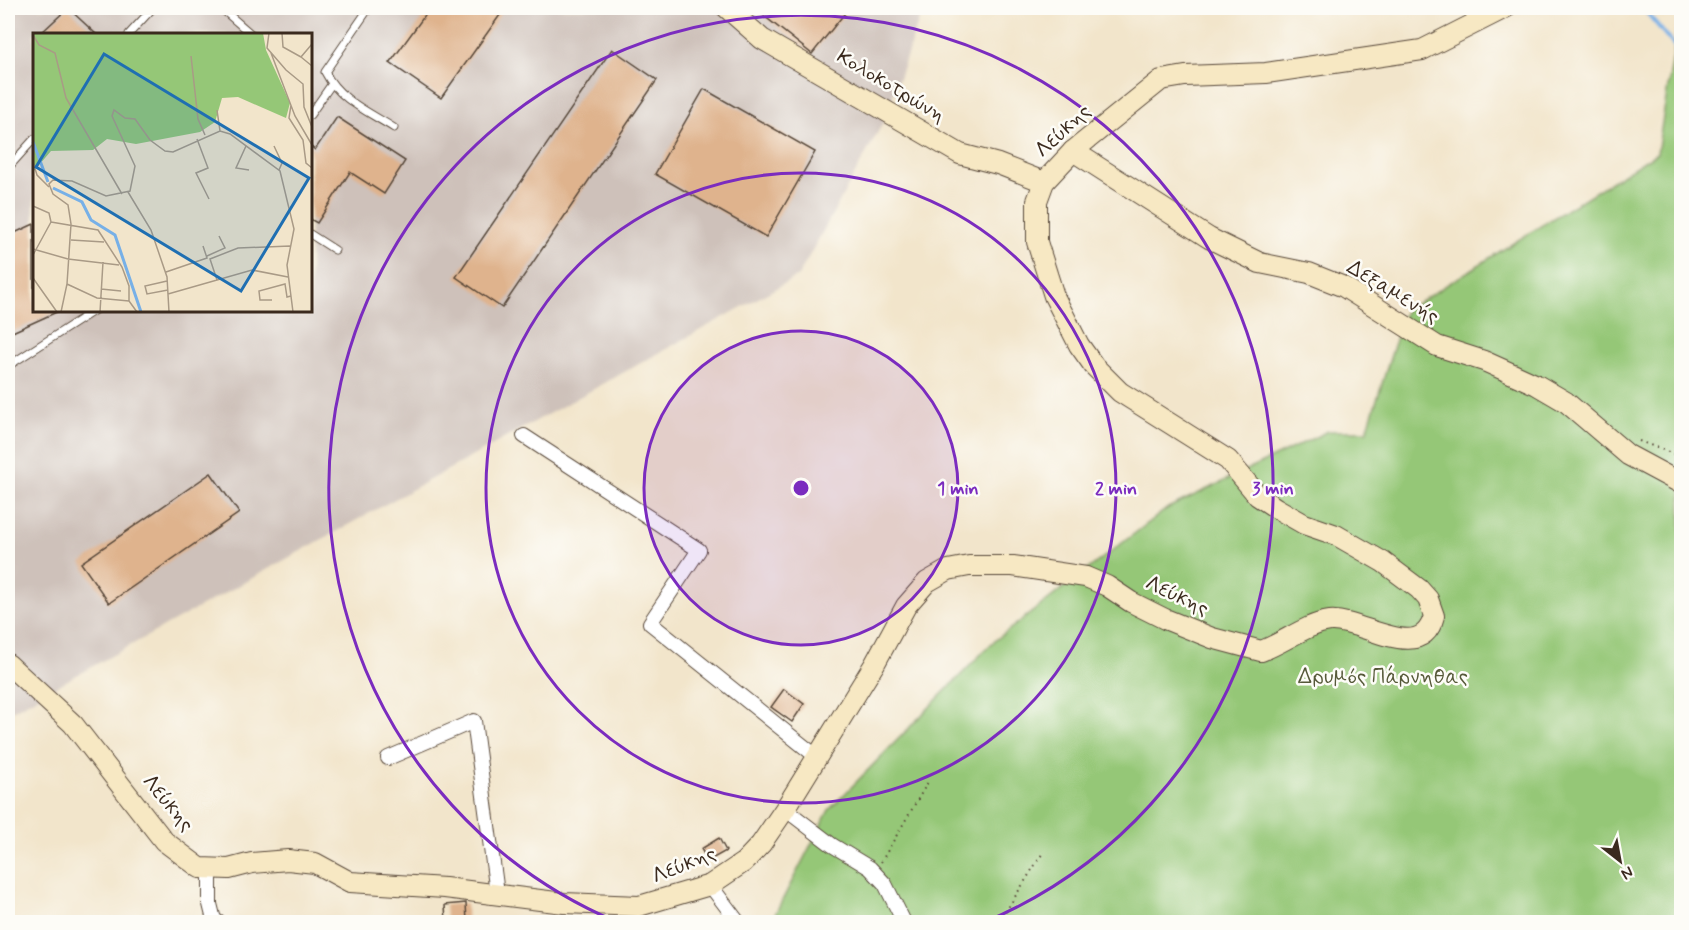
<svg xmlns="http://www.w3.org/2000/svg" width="1689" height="930" font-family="Mynerve,sans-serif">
	<rect width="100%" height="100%" fill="#fdfcf7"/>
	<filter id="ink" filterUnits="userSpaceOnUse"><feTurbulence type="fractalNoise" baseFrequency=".0167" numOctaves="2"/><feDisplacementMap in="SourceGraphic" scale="12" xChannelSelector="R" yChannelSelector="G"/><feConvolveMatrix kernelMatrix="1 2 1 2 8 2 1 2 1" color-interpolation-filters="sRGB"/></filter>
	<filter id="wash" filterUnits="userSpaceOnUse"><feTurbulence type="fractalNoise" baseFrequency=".008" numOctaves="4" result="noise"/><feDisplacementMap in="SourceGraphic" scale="24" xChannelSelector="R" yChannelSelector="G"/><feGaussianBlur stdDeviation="1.35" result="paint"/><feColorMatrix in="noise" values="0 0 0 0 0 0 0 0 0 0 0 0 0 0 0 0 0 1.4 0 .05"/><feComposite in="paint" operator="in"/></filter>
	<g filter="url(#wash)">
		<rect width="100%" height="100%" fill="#f2e5cb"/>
		<path fill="#cec1ba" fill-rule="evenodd" d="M8,8H923L884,121L798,276L8,713ZM34,34H310V310H34Z"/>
		<path fill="#95c777" stroke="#68784a" stroke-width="1.5" d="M1681,8V922H771L829,810L993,642L1168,508L1328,431H1367L1405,311L1657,153Z"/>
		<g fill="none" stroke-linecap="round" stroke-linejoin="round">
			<path stroke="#77b0e7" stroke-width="4" d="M1643,8L1682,55"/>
		</g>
		<g id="blocks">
			<g fill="#dfb38d">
				<path d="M68,8L96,34H40Z"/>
				<path d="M430,8H441L450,14L454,8H505L441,98L390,63Z"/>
				<path d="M754,8H849L812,54Z"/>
				<path d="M612,49L657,80L502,308L456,277Z"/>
				<path d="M704,89L815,152L766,237L655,174Z"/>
				<path d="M337,117L405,161L384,194L350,172L317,223L310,219V146L315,150Z"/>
				<path d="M34,224V310H61L8,334V236Z"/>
				<path d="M211,473L239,513L109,603L81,563Z"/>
				<path d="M784,689L804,704L792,722L771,707Z"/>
				<path d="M719,838L726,851L708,861L701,849Z"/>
				<path d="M466,903L467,922H446L445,905Z"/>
			</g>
		</g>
	</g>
	<g filter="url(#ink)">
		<use href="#blocks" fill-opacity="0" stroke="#564638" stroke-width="1.5"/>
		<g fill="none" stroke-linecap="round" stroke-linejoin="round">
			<g stroke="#564638" stroke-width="9">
				<g id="lane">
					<path d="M221,8L251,34"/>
					<path d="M369,8L325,72C339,100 369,112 394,128"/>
					<path d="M129,34L153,8"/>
					<path d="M310,115L331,85"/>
					<path d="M8,168L34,139"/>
					<path d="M310,234L335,250"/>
					<path d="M8,366L95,310"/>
				</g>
			</g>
			<g stroke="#564638" stroke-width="16">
				<g id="street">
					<path d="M524,436L699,550L650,623L817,757"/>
					<path d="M388,758L474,721L497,893"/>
					<path d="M785,809L832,845L870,868L885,884L904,922"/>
					<path d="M210,870V904L214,920L218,922"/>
					<path d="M710,885L738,922"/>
				</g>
			</g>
			<g stroke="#564638" stroke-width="22">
				<g id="secondary">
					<path d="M727,8L762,39L960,154L998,164L1044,182"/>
					<path d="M1073,151L1209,238L1260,263L1309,273L1344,287L1437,346L1484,361L1537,385L1566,402L1628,455L1682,484"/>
					<path d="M8,664L73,724L164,841L200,868L229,869L252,863L288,860L315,863L350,882L445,888L564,903L639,906L710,885L744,862L761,844L785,809L874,665L906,606L927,582L948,570L969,566H1013L1086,577L1107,586L1131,602L1165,619L1212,638L1261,651C1284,643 1306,624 1330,621C1361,618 1421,666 1434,616L1428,599L1419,589L1383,562L1336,535L1304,524L1276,508L1258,496L1228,460L1120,392L1094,366L1079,345L1054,296L1037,242V201L1044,182L1073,151L1161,80L1185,76L1266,73L1422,50L1505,8"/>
				</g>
			</g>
			<g stroke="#564638" stroke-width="2" stroke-dasharray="1.5 4.5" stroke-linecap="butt">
				<path d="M1639,441L1682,457"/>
				<path d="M881,862L928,782"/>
				<path d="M999,922L1044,851"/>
			</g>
			<use href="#lane" stroke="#fff" stroke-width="7"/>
			<use href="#street" stroke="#fff" stroke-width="14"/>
			<use href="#secondary" stroke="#f7e8c3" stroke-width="20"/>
		</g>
	</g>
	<circle cx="801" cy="488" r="157" fill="#7b2cbf" fill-opacity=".12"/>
	<g fill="none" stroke="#7b2cbf" stroke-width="3">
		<circle cx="801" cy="488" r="157"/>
		<circle cx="801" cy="488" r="315"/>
		<path d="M617 922A472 472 0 1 1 985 922"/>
	</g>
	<g text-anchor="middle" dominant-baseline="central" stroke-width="5" stroke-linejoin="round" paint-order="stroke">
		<g font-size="21" fill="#3b2a1e" stroke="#fdfcf7">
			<text transform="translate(891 86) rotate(31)">Κολοκοτρώνη</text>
			<text transform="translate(1063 131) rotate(-43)">Λεύκης</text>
			<text transform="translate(1393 292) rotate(31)">Δεξαμενής</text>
			<text transform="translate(1177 596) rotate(25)">Λεύκης</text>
			<text transform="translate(168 803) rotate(50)">Λεύκης</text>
			<text transform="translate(684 865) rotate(-22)">Λεύκης</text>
		</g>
		<g font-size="21" fill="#565939" stroke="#fdfcf7">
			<text x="1383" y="677">Δρυμός Πάρνηθας</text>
		</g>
	</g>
	<g transform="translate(33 33)">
		<rect width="279" height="279" fill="#f2e5cb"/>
		<path d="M0,0H230L233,17L257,70L253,85L205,64L189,65L182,89L167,99L103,111L74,106L60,117L18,118L0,139Z" fill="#95c777"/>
		<path fill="none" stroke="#77b0e7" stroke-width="3" d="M0,109L15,149M20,155L49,169L58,187L82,202L108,279"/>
		<path fill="none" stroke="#a99a86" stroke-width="1.5" d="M236,0L234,15L253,37L270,51L271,74L279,94M249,0L250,14L268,24M0,2L6,12L22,20L33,65L89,161M279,11L268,24L279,33M238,20L262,83L279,112M158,23L165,86L172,102M258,72L256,85L270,107L273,130L279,135M184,77L187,98M164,106L175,135L163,140L176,166M213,113L203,135L216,137M241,113L249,130L246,137M0,129L4,142L16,154M95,159L118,197L134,244L136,279M0,173L16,180L18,189M18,189L65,197L89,234L96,253V268L104,279M38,207L71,209M0,216L35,226L86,232M0,222L18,189M174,223L192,215L186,203M133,239L174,225L170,213M0,245L24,279M184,247L177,226L205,215L257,213M134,248L112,253L114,261L135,257M34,251L64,265L96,268M68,256L88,258M135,261L219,237L255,244M239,267H227L226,258L252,251L254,264L258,263M28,279L34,251L38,191L35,172L20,161L16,151L20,147L39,148L73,163L97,158L102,133L79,83L81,77L92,85L102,86L117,107L132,118L140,119L187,98L197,101L247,138L261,196L254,232L260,279M67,279L70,229"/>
		<path fill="#1f6fb2" fill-opacity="0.15" stroke="#1f6fb2" stroke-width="3" d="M71,21L276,145L208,258L3,134Z"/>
		<rect width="279" height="279" fill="none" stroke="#3b2a1e" stroke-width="3"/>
	</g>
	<circle cx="801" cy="488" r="9" fill="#7b2cbf" stroke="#fdfcf7" stroke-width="3"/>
	<g font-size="18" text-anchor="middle" font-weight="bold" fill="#7b2cbf" stroke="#fdfcf7" stroke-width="5" stroke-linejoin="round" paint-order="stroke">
		<text x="958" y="494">1 min</text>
		<text x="1116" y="494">2 min</text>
		<text x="1273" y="494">3 min</text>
	</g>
	<rect width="1689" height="930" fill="none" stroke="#fdfcf7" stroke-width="30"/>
	<g transform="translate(1620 861) rotate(149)" stroke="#fdfcf7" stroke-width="4.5" paint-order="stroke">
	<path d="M0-4.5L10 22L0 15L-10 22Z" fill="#3b2a1e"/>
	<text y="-9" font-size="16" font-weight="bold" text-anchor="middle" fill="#3b2a1e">N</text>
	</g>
</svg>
